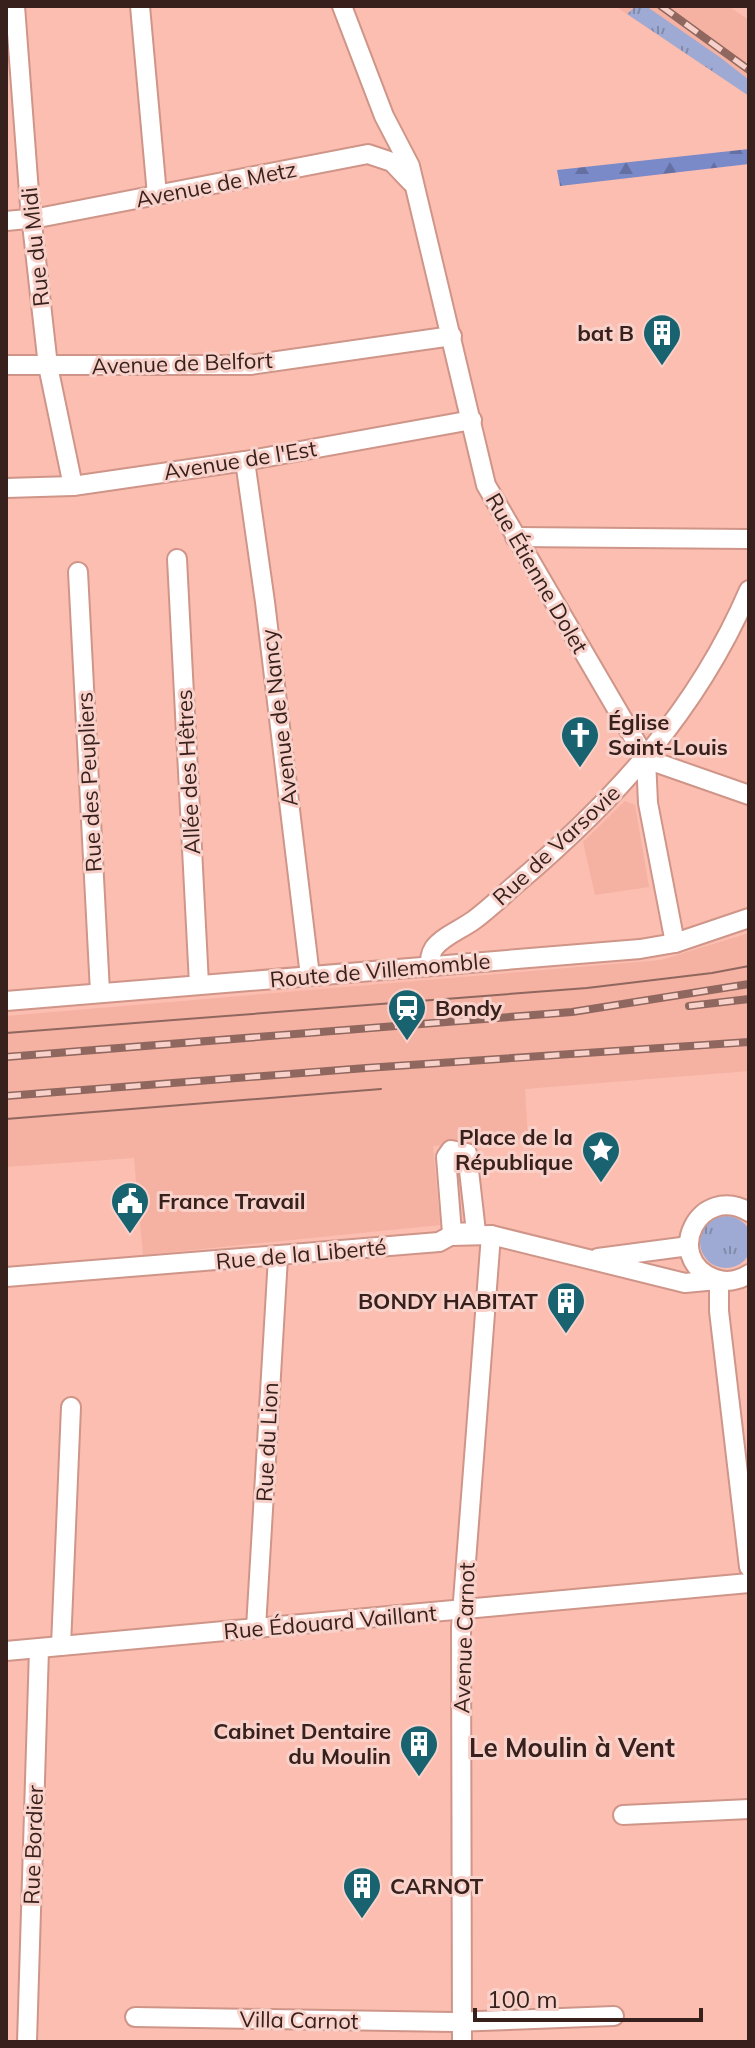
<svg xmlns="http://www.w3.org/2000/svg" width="755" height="2048" font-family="Mulish,sans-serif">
	<defs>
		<pattern id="grass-tufts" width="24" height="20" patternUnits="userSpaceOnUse" patternTransform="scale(2)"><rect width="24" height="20" fill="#9eaad3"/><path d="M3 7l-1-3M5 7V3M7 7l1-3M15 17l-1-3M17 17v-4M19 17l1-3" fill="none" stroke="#828aaa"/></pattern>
		<pattern id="forest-firs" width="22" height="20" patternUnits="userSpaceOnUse" patternTransform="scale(2)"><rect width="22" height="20" fill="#7a89c8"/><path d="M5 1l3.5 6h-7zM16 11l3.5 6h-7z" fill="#6570a2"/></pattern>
	</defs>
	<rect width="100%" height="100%" fill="#fbbeb1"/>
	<g fill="#f5b1a2">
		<path d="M615,6H728L749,20V96Z"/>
		<path d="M625,801L635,805L649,887L595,895L583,842Z"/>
		<path d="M749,933V1071L525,1089L528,1138L433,1146L440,1225L143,1255L134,1158L6,1167V1016L661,960Z"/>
	</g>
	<g fill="url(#grass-tufts)">
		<path d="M636,6H646L721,58L749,80V96L627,14Z"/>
		<circle cx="726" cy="1242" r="26"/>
	</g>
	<path fill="url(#forest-firs)" d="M749,149V164L560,186L557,170Z"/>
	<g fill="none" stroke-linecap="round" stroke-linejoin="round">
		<g stroke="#cf9588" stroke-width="22">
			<g id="minor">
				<path d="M15,6L30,206L48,366L73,486"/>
				<path d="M140,6L157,195"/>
				<path d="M342,6L384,116L410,166L486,485L646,759L648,803L675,943"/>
				<path d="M6,221L38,218L368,154L392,162L411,182"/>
				<path d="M6,365H250L452,336"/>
				<path d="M245,461L265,602L310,976"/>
				<path d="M6,488L73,486L245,461L472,420"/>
				<path d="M515,537L749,539"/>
				<path d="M177,559L199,984"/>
				<path d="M78,572L100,992"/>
				<path d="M646,759L749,795"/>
				<path d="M430,966C430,959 430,954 434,948C443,936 462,929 474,920C489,909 502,896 516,884C615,800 697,711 749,590"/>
				<path d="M6,1001L640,949L675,943L749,918"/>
				<path d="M451,1150L467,1153L476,1232L452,1233L446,1157Z"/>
				<path d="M749,1212C699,1183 663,1257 713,1278C725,1283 738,1281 749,1274"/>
				<path d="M598,1258L689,1246"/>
				<path d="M6,1277L439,1242L450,1236L491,1235L685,1283L717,1280"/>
				<path d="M719,1280V1311L749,1567"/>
				<path d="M256,1628L278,1257"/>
				<path d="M61,1646L71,1407"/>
				<path d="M6,1651L749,1583"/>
				<path d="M623,1815L749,1809"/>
				<path d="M135,2017L453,2022L614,2016"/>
				<path d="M27,2042L39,1649"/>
				<path d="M462,2042L461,1627L491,1235"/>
			</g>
		</g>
		<use href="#minor" stroke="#fff" stroke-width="18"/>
		<g stroke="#8f675f" stroke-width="2">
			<path d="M6,1033L587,988L712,973L749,966"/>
			<path d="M6,1119L381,1089"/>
		</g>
		<g stroke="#8f675f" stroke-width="8">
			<g id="rail">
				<path d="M661,6L749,70"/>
				<path d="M689,1006L749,999"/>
				<path d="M6,1057L572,1012L749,984"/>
				<path d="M6,1096L366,1068L749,1042"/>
			</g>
		</g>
		<use href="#rail" stroke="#f8d2ca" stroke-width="5" stroke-dasharray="15" stroke-linecap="butt"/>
	</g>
	<defs>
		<g id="building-pin" transform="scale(2)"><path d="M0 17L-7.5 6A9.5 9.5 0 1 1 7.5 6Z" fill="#196370" stroke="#f8d2ca"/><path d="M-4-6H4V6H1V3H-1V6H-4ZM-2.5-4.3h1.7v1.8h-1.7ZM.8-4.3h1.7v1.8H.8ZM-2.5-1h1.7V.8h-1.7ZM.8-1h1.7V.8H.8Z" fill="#fff"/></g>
		<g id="church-pin" transform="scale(2)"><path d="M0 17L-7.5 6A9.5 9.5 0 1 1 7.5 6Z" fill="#196370" stroke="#f8d2ca"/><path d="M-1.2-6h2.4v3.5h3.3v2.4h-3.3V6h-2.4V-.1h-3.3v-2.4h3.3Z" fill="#fff"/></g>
		<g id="station-pin" transform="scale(2)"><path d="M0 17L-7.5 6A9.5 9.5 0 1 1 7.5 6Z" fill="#196370" stroke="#f8d2ca"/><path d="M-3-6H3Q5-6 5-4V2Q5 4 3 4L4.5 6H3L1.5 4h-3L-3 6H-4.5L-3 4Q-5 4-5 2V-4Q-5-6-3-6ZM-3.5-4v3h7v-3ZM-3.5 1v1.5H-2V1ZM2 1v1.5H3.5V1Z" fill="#fff"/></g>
		<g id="sight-pin" transform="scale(2)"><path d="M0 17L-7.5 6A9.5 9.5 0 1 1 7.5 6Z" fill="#196370" stroke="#f8d2ca"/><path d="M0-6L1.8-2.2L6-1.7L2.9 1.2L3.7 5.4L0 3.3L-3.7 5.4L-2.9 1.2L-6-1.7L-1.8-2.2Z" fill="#fff"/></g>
		<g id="civic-pin" transform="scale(2)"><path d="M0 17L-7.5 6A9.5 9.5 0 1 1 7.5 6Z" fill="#196370" stroke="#f8d2ca"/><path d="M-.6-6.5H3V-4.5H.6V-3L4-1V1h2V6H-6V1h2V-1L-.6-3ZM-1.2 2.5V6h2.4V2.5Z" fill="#fff"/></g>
	</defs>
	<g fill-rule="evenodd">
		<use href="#building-pin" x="662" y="333"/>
		<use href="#church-pin" x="580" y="735"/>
		<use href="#station-pin" x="407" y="1008"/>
		<use href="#sight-pin" x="601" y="1150"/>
		<use href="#civic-pin" x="130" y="1201"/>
		<use href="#building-pin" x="566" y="1301"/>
		<use href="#building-pin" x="419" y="1744"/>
		<use href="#building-pin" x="362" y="1886"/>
	</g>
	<g text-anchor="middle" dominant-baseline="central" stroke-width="6" stroke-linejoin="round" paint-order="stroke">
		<g font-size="22" fill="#38211c" stroke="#f8d2ca">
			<text transform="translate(216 184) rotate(-11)">Avenue de Metz</text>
			<text transform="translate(35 247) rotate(-96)">Rue du Midi</text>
			<text transform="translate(182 363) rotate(-2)">Avenue de Belfort</text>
			<text transform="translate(240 460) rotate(-9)">Avenue de l'Est</text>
			<text transform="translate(537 573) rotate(60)">Rue Étienne Dolet</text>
			<text transform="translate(279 718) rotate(-97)">Avenue de Nancy</text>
			<text transform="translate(188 772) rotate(-93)">Allée des Hêtres</text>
			<text transform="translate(89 782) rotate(-93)">Rue des Peupliers</text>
			<text transform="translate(556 845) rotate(-43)">Rue de Varsovie</text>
			<text transform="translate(380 970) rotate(-5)">Route de Villemomble</text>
			<text transform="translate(301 1254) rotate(-5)">Rue de la Liberté</text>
			<text transform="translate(267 1442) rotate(-87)">Rue du Lion</text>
			<text transform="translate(330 1622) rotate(-5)">Rue Édouard Vaillant</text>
			<text transform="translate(464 1638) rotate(-88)">Avenue Carnot</text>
			<text transform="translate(33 1845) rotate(-88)">Rue Bordier</text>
			<text transform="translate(299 2020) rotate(1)">Villa Carnot</text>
		</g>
		<g font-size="22" font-weight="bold" fill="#38211c" stroke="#f8d2ca" text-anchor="end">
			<text x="634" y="333">bat B</text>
			<text x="608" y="722" text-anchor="start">Église<tspan x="608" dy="25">Saint-Louis</tspan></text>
			<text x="435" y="1008" text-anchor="start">Bondy</text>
			<text x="573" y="1137">Place de la<tspan x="573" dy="25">République</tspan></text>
			<text x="158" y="1201" text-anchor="start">France Travail</text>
			<text x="538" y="1301">BONDY HABITAT</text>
			<text x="391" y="1731">Cabinet Dentaire<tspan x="391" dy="25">du Moulin</tspan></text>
			<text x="390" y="1886" text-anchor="start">CARNOT</text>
		</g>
		<g font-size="26" font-weight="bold" fill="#38211c" stroke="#f8d2ca">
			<text x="572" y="1747">Le Moulin à Vent</text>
		</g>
	</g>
	<rect width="755" height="2048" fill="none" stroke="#38211c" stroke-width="16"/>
	<path d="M475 2008v12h226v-12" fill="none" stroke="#38211c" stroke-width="4"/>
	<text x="487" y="2008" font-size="24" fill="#38211c" stroke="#f8d2ca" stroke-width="6" paint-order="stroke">100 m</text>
</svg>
